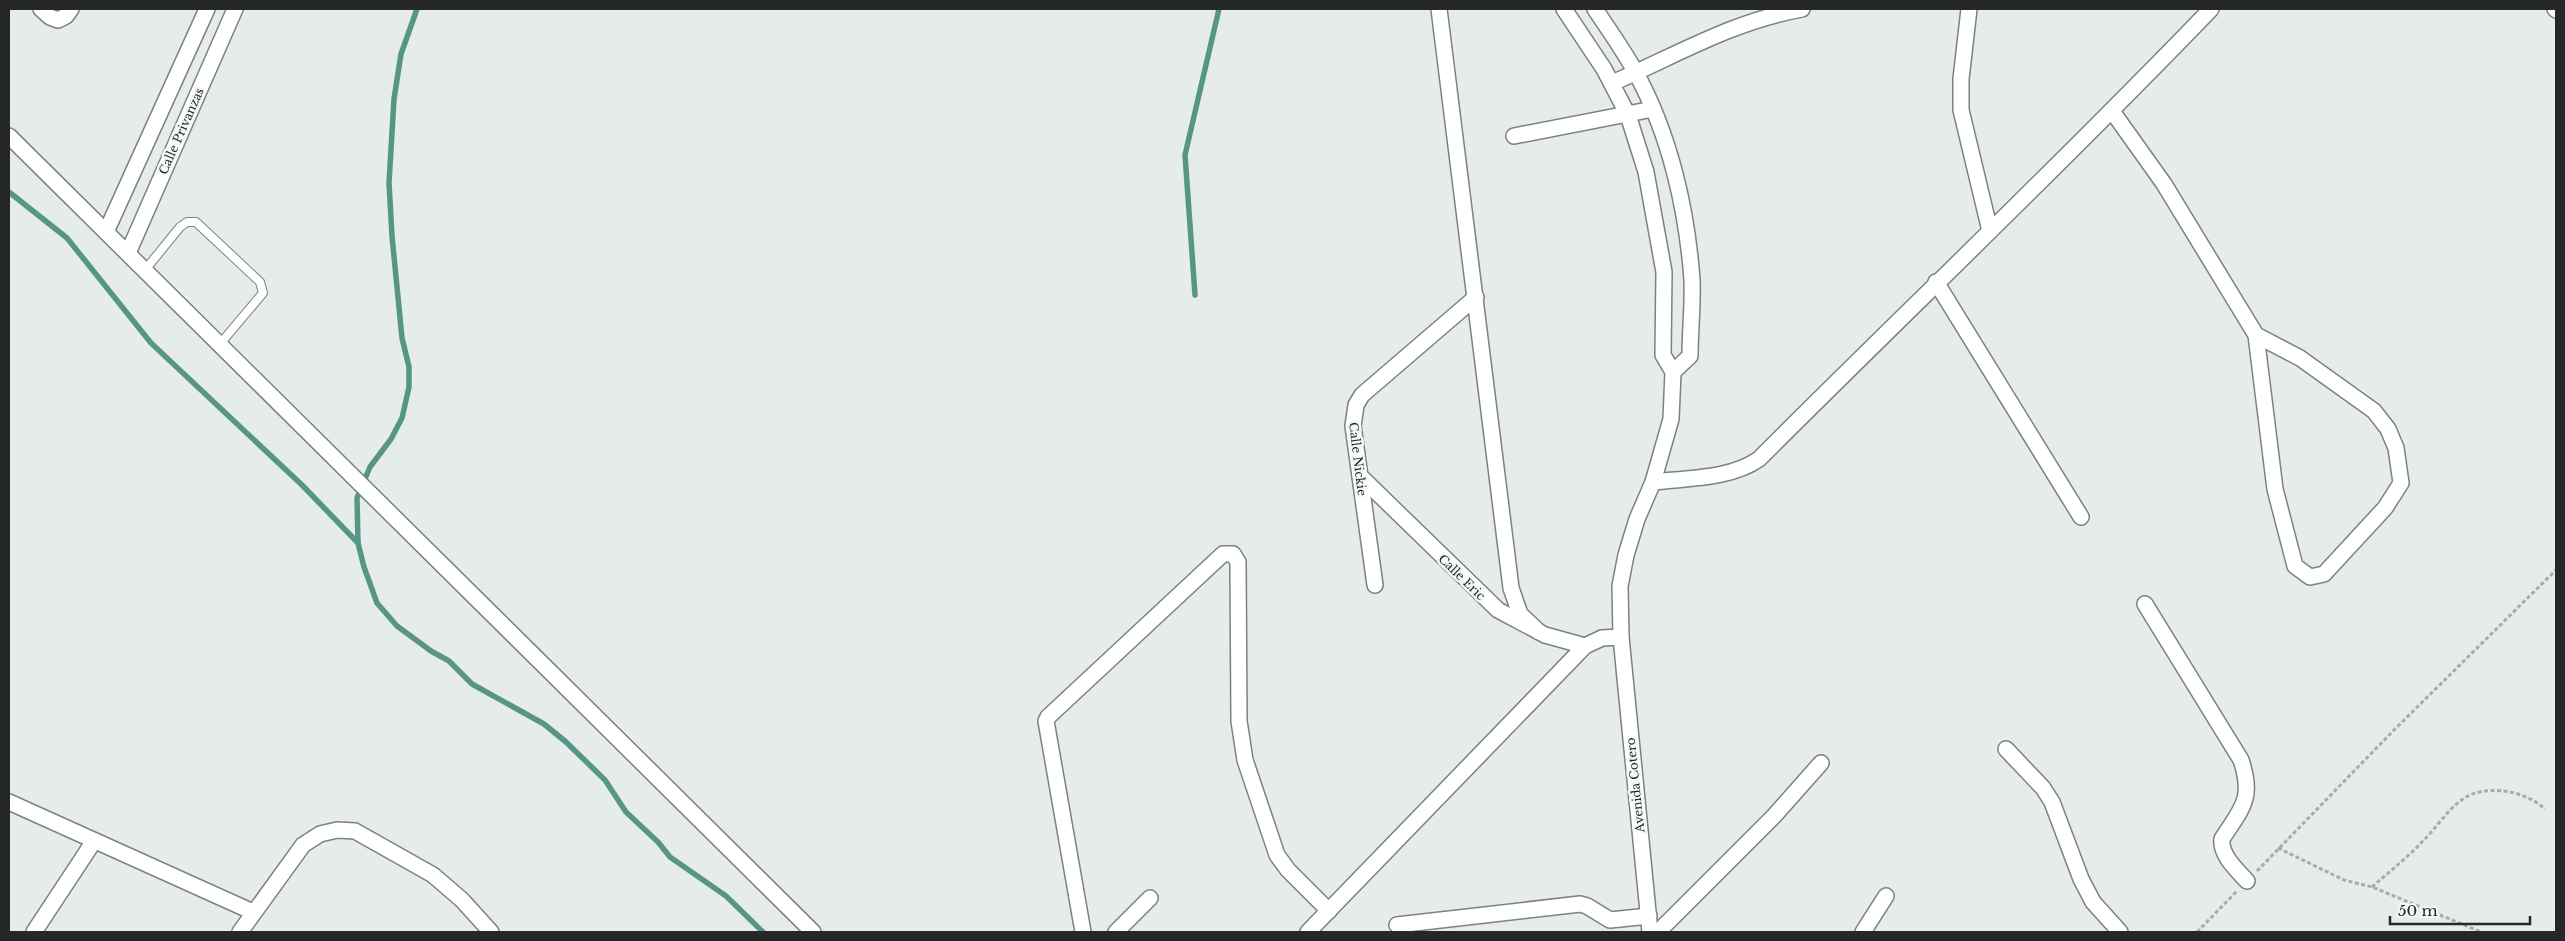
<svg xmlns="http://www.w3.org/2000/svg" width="2565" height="941" font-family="'Libre Baskerville',serif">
	<rect width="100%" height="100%" fill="#e6ecea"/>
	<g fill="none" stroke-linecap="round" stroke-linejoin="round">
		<g stroke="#579686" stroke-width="5.5">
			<path d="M417,9L401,54L394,99L389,183L392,236L402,338L409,367V387L402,418L391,439L370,467L357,498L358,543L364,567L377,603L397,626L431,651L449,661L472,684L544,724L566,742L605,780L626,812L658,842L670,857L726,896L763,932"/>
			<path d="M9,192L67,238L151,343L302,485L358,543"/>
			<path d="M1195,295L1185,155L1219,9"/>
		</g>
		<g stroke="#7c8280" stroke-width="10">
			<path id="service" d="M145,270L180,227L187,222H196L260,282L263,293L220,344"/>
		</g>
		<g stroke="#7c8280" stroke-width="18">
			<g id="minor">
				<path d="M41,9L50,17L58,20L66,16L71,9"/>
				<path d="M1439,9L1511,588L1520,614L1539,632"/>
				<path d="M1564,9L1604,69L1628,115L1646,172L1664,272L1663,355L1673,372L1671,419L1653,482L1637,519L1626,555L1620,586L1621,637L1650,932"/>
				<path d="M1595,9C1609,30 1624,51 1636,73C1670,135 1687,210 1692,280C1693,305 1690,331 1690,356L1673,372"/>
				<path d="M1969,9L1961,79V110L1990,231"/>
				<path d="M2555,9L2556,10"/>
				<path d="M1612,83C1675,56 1733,21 1802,9"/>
				<path d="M2112,111L2164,184L2256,335L2275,489L2295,566L2310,577L2324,574L2385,508L2401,483L2396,448L2388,429L2374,411L2300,358L2256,335"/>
				<path d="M9,136L813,932"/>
				<path d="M1514,136L1653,109"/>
				<path d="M106,232L207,9"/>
				<path d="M128,253L235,9"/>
				<path d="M1936,282L2081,517"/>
				<path d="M1360,476L1498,610L1545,635L1585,646"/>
				<path d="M1653,482C1687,478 1731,479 1759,459C1909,309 2064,162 2211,9"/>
				<path d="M1375,585L1353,426L1356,405L1362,395L1476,297"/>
				<path d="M2145,604L2241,760C2254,799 2242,808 2222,839C2220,855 2237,870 2247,881"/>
				<path d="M2006,749L2043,788L2052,802L2081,879L2093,902L2120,932"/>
				<path d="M9,802L253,912"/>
				<path d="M1397,925L1580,904L1587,906L1610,920L1649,916"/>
				<path d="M34,932L94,841"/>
				<path d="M240,932L303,845L320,834L337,830L355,831L433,875L462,900L491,932"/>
				<path d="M1083,932L1046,721L1048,717L1223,554H1233L1238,562L1239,721L1245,760L1277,855L1288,870L1329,911"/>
				<path d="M1116,932L1150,898"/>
				<path d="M1308,932L1585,646L1602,638L1621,637"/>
				<path d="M1658,932L1774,816L1821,763"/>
				<path d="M1863,932L1886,896"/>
			</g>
		</g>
		<g stroke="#a7acaa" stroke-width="3" stroke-dasharray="4 2.5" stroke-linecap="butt">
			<path d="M2278,848L2344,880L2372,887L2481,932"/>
			<path d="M2257,871L2393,731L2556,570"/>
			<path d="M2372,887C2389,872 2407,858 2423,841C2436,828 2448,809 2463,799C2486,783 2526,791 2545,809"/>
			<path d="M2197,932L2237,891"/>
		</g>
		<use href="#service" stroke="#fff" stroke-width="8"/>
		<use href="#minor" stroke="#fff" stroke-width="15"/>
	</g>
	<g text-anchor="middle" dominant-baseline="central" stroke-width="5" stroke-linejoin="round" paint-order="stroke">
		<g font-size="12" fill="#262828" stroke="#f3f9f7">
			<text transform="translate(181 131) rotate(-66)">Calle Privanzas</text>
			<text transform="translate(1358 459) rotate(83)">Calle Nickie</text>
			<text transform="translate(1462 577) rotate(44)">Calle Eric</text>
			<text transform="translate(1635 785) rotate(-96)">Avenida Cotero</text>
		</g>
	</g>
	<rect width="2565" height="941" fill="none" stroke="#262828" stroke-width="20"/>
	<path d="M2390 916v8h140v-8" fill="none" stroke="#262828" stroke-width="2.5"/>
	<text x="2398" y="916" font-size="15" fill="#262828" stroke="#f3f9f7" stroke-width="4" paint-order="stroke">50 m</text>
</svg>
